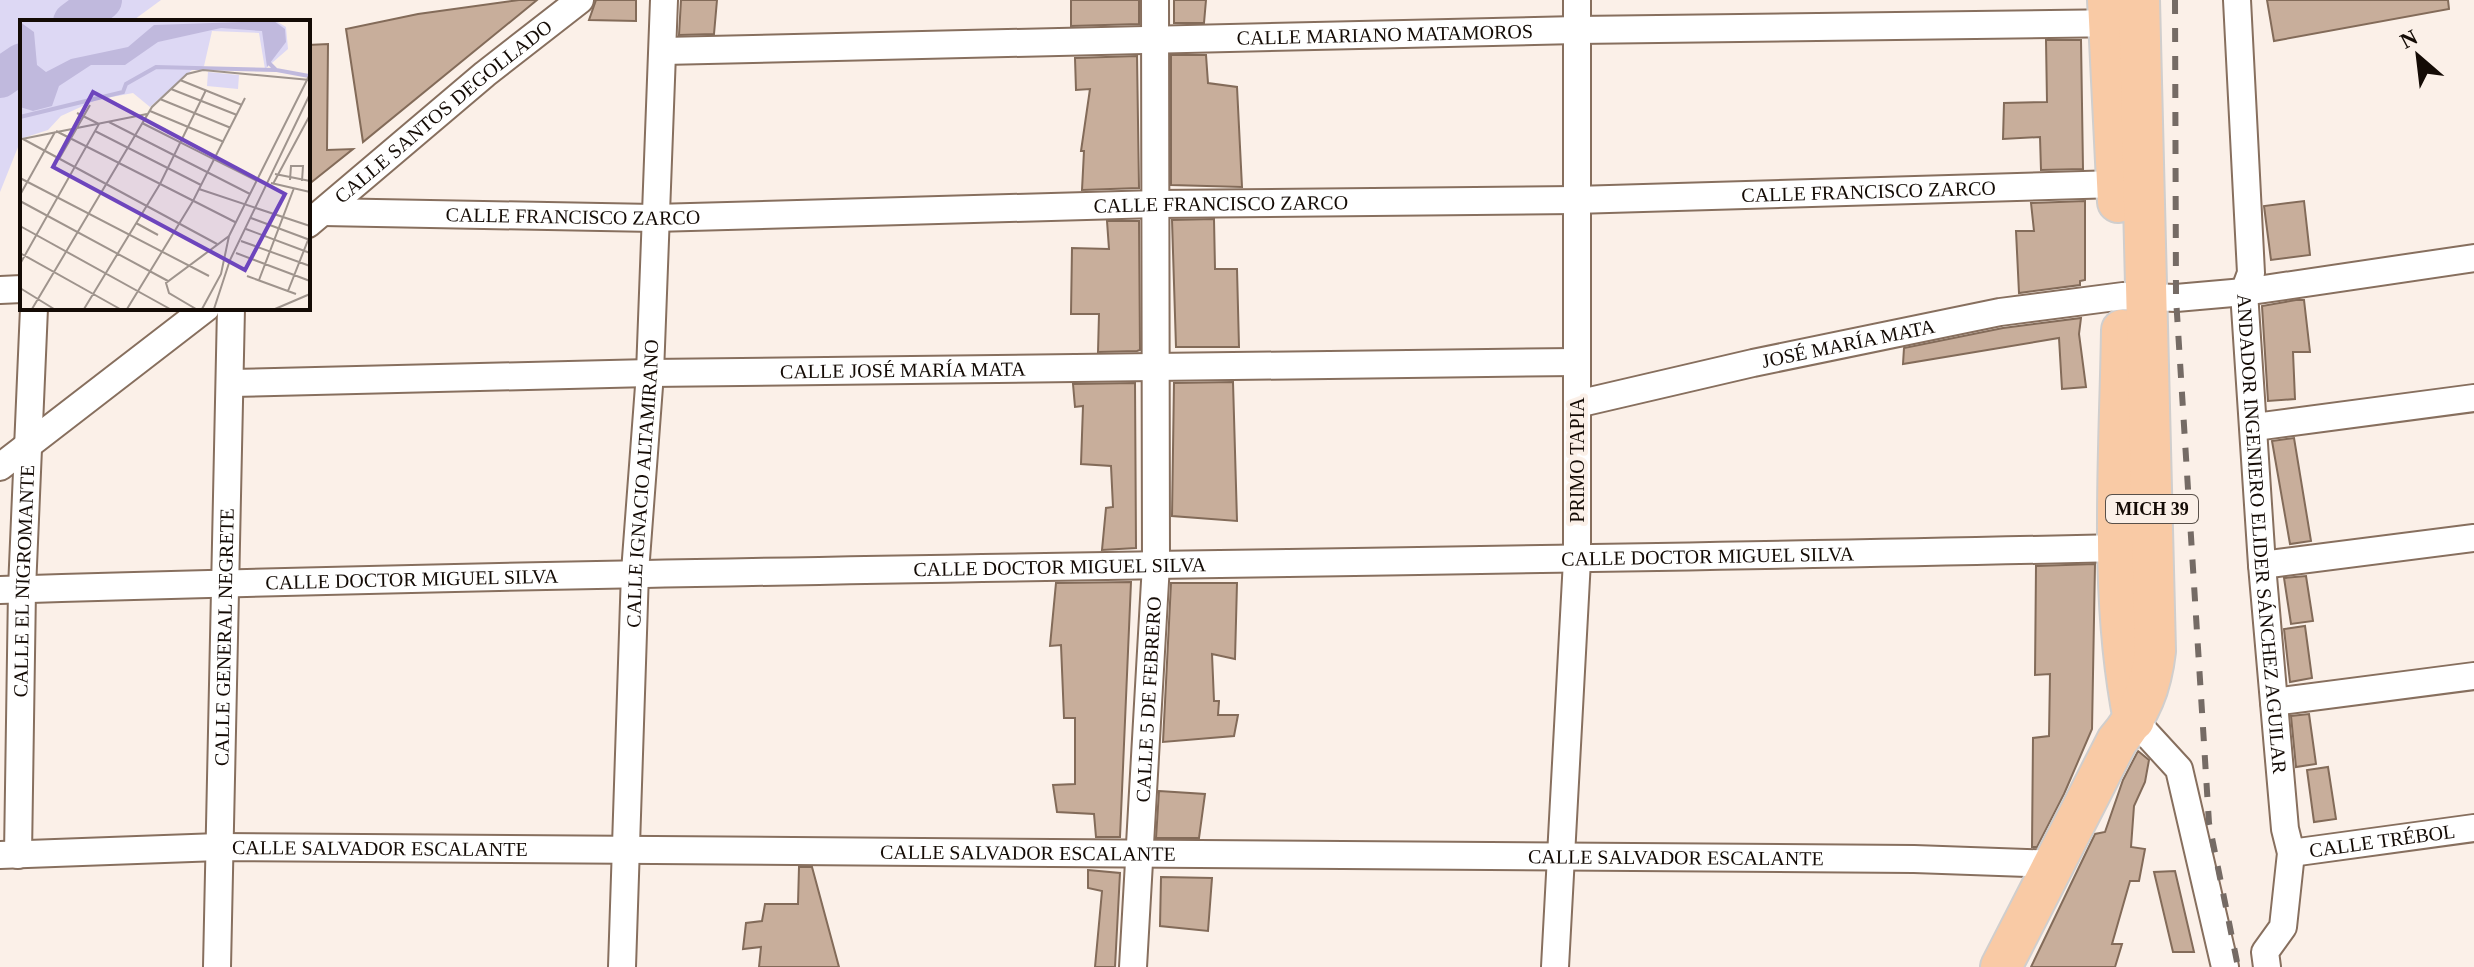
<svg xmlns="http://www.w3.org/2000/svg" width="2474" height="967" font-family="'Times New Roman',serif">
	<rect width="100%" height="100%" fill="#fbf0e8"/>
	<path fill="#ddd8f4" d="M0,0H161L131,22H22V137L0,192Z"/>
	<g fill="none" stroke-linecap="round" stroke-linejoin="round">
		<g stroke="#c0b9dd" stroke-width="40">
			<path d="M73,22L102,0"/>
			<path d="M0,78L22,63"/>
		</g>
	</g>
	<g fill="#c8ae9b" stroke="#836b59" stroke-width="2">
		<path d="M519,0H537L363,142L346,29L418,14Z"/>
		<path d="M596,0H636V21L589,20Z"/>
		<path d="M681,0H717L714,34L679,35Z"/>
		<path d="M1071,0H1139V24L1071,26Z"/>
		<path d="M1174,0H1206L1204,23H1174Z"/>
		<path d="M2267,0H2448L2449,9L2274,41Z"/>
		<path d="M2046,40H2081L2083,169L2041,170L2040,137L2003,139L2004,103L2047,102Z"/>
		<path d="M328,44L327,150L353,149L308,185V45Z"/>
		<path d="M1171,55H1206L1208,83L1237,87L1242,187L1171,185Z"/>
		<path d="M1137,56L1139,188L1082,190L1084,151H1081L1090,89L1076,90L1075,58Z"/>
		<path d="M2085,201V280L2080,281V285L2019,293L2016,231H2034L2031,203Z"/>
		<path d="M2304,201L2310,255L2271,260L2264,206Z"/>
		<path d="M1214,219L1215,269H1237L1239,347H1176L1172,220Z"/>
		<path d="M1107,221H1139L1140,350L1137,351L1098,352L1099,314H1071L1072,248L1109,249Z"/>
		<path d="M2296,300H2304L2310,352H2293L2295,399L2268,401L2262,306Z"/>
		<path d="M2081,318L2079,334L2086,387L2062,389L2059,338L1903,364L1904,348L2003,328Z"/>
		<path d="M1233,382L1237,521L1172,516L1174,383Z"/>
		<path d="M1135,383L1136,548L1102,550L1106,508L1113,507L1111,466L1081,464L1083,406L1075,407L1073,384Z"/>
		<path d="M2294,438L2311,541L2290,544L2272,441Z"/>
		<path d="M2095,564L2092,729L2064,794L2037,847H2032L2033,738L2049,736L2050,674L2035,675L2036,566Z"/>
		<path d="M2306,576L2313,621L2291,624L2284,578Z"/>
		<path d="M1131,582L1120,837H1096L1094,814L1057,812L1053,785L1075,784V718H1064L1061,645L1050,646L1056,583Z"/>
		<path d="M1171,583H1237L1235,659L1212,654L1214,701H1219L1218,715H1238L1234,736L1163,742Z"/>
		<path d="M2305,626L2312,678L2290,682L2284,629Z"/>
		<path d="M2309,714L2316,764L2296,767L2291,716Z"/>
		<path d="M2138,751L2149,760L2145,782L2134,806L2131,847L2145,849L2139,881H2130L2112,944H2122L2115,967H2031L2095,834L2105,832L2123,780Z"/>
		<path d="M2328,767L2336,819L2314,822L2307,770Z"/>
		<path d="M1159,791L1205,794L1199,838H1156Z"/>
		<path d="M799,867H812L839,967H759L761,947L743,949L746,923L762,921L765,904H798Z"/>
		<path d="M1088,870L1120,873L1115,967H1095L1102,891L1088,888Z"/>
		<path d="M2175,871L2194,952H2173L2154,872Z"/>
		<path d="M1161,877L1212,878L1208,931L1160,926Z"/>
	</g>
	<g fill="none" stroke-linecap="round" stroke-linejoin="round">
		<g stroke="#876f5e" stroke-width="30">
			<g id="street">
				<path id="s1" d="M2237,0L2251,273L2244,292L2262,565L2285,829L2291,853L2283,927L2265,952L2267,967"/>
				<path id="s2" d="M663,51L1577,30L2123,23"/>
				<path id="s3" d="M323,212L654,218L1157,204L1575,200L2117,184"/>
				<path id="s4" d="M308,224L485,74L580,0"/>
				<path d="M0,290L22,289"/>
				<path id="s5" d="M231,383L650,373L1576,362"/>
				<path id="s6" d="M1577,404L1753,363L2000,312L2123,296L2176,298L2244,292L2474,258"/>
				<path d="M2255,427L2474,398"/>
				<path d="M0,467L206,308"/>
				<path d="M2262,565L2474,538"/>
				<path id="s7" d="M0,590C706,568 1413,564 2119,548"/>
				<path d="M2274,702L2474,676"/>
				<path d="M2134,720L2179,769L2225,967"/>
				<path id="s8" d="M2291,853L2474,828"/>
				<path id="s9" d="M0,855L219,847L1914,859L2057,864"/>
				<path id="s10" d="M18,855L22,589L34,308"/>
				<path id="s11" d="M217,967L231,308"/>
				<path id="s12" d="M622,967L635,572L650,373L664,0"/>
				<path id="s13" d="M1133,967L1156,564L1155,0"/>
				<path d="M1555,967L1577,560V0"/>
			</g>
		</g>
		<g stroke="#d0cecd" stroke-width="44">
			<g id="primary">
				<path d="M2108,0L2118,202"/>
				<path d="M2122,330C2120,459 2109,593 2134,720"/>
				<path d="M2001,967L2117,741C2140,714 2151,687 2155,651L2139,0"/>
			</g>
		</g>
		<use href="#street" stroke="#fff" stroke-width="26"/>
		<use href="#primary" stroke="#f9caa5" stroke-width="40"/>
		<path stroke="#756b65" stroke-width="6" stroke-dasharray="14 14" stroke-linecap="butt" d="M2175,0L2176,298L2209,823L2238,967"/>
	</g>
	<g text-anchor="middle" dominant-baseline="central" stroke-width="8" stroke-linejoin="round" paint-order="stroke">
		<rect fill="#fbf0e8" stroke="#595049" stroke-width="2" x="2106" y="495" width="92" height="28" rx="6"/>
		<g font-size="18" font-weight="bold" fill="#140b05">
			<text x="2152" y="509">MICH 39</text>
		</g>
		<g font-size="20" fill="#140b05" stroke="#fbf0e8">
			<text stroke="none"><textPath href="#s2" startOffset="722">CALLE MARIANO MATAMOROS</textPath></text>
			<text stroke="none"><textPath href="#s4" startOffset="176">CALLE SANTOS DEGOLLADO</textPath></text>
			<text stroke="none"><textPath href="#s3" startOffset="1546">CALLE FRANCISCO ZARCO</textPath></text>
			<text stroke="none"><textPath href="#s3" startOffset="898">CALLE FRANCISCO ZARCO</textPath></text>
			<text stroke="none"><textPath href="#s3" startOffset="250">CALLE FRANCISCO ZARCO</textPath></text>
			<text stroke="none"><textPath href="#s6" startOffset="278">JOSÉ MARÍA MATA</textPath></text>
			<text stroke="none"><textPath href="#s5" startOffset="672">CALLE JOSÉ MARÍA MATA</textPath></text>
			<text transform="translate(1577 460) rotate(-90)">PRIMO TAPIA</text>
			<text stroke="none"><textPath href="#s12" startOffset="484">CALLE IGNACIO ALTAMIRANO</textPath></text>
			<text stroke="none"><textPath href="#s1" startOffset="536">ANDADOR INGENIERO ELIDER SÁNCHEZ AGUILAR</textPath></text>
			<text stroke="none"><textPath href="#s7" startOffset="1708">CALLE DOCTOR MIGUEL SILVA</textPath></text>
			<text stroke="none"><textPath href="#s7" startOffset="1060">CALLE DOCTOR MIGUEL SILVA</textPath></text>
			<text stroke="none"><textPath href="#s7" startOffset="412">CALLE DOCTOR MIGUEL SILVA</textPath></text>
			<text stroke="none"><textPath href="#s10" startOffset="274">CALLE EL NIGROMANTE</textPath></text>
			<text stroke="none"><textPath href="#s11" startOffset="330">CALLE GENERAL NEGRETE</textPath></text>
			<text stroke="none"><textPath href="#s13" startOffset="268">CALLE 5 DE FEBRERO</textPath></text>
			<text stroke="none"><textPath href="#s8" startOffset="92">CALLE TRÉBOL</textPath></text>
			<text stroke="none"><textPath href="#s9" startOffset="380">CALLE SALVADOR ESCALANTE</textPath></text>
			<text stroke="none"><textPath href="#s9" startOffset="1028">CALLE SALVADOR ESCALANTE</textPath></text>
			<text stroke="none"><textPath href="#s9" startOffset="1676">CALLE SALVADOR ESCALANTE</textPath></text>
		</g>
	</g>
	<g transform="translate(20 20)">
		<rect width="290" height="290" fill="#fbf0e8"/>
		<path d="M0,1H256L266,7L268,29L245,49L239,13L192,11L184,46L172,50L130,87L113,73L76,80L41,96L28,110L0,119ZM188,52L219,55L218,69L187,66Z" fill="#ddd8f4"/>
		<path d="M254,1L265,9L266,22L247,47L242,11L201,8L138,22L105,45H71L39,66L32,86L13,91L0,87V2L14,12L17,45L26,52L51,39L108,27L134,5Z" fill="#c0b9dd"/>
		<path fill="none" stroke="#c0b9dd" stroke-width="4" d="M249,43L256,50L289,56M0,97L103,72L106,64L136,47L256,50"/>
		<path fill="none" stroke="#9f948d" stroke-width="2" d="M160,60L222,85M151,69L217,95M140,79L211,108M130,91L204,122M89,102L230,174M122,103L237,161M36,111L215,202M75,111L181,165M2,119L127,94M3,119L197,224M39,139L70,85M255,154L290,161M0,158L189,256M270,160L271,146H283L282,161M251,163L290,172M253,164L290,95M179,169L290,206M0,175L35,112M0,181L148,261M231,198L290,220M116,203L138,215M0,206L150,289M226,209L290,233M221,221L290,246M0,233L100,289M216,233L290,261M0,244L79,104L57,93M227,256L276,274M239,260L274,168M0,268L34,289M268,271L290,215M12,289L132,87L167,54L183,50L290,60M64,289L140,164L186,70M107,289L173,181L225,78M176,289L149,273L146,263L209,216L290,54M182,289L201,254L209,216M194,289L210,240L290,74M255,289L290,274"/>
		<path fill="#6d45bd" fill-opacity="0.15" stroke="#6d45bd" stroke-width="4" d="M73,72L265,174L225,250L33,147Z"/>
		<rect width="290" height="290" fill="none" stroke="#140b05" stroke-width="4"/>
	</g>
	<g transform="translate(2418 56) rotate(332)" stroke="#fbf0e8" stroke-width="6" paint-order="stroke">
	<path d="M0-6L14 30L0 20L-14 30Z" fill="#140b05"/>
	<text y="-12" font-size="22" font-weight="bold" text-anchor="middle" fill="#140b05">N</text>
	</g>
</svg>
